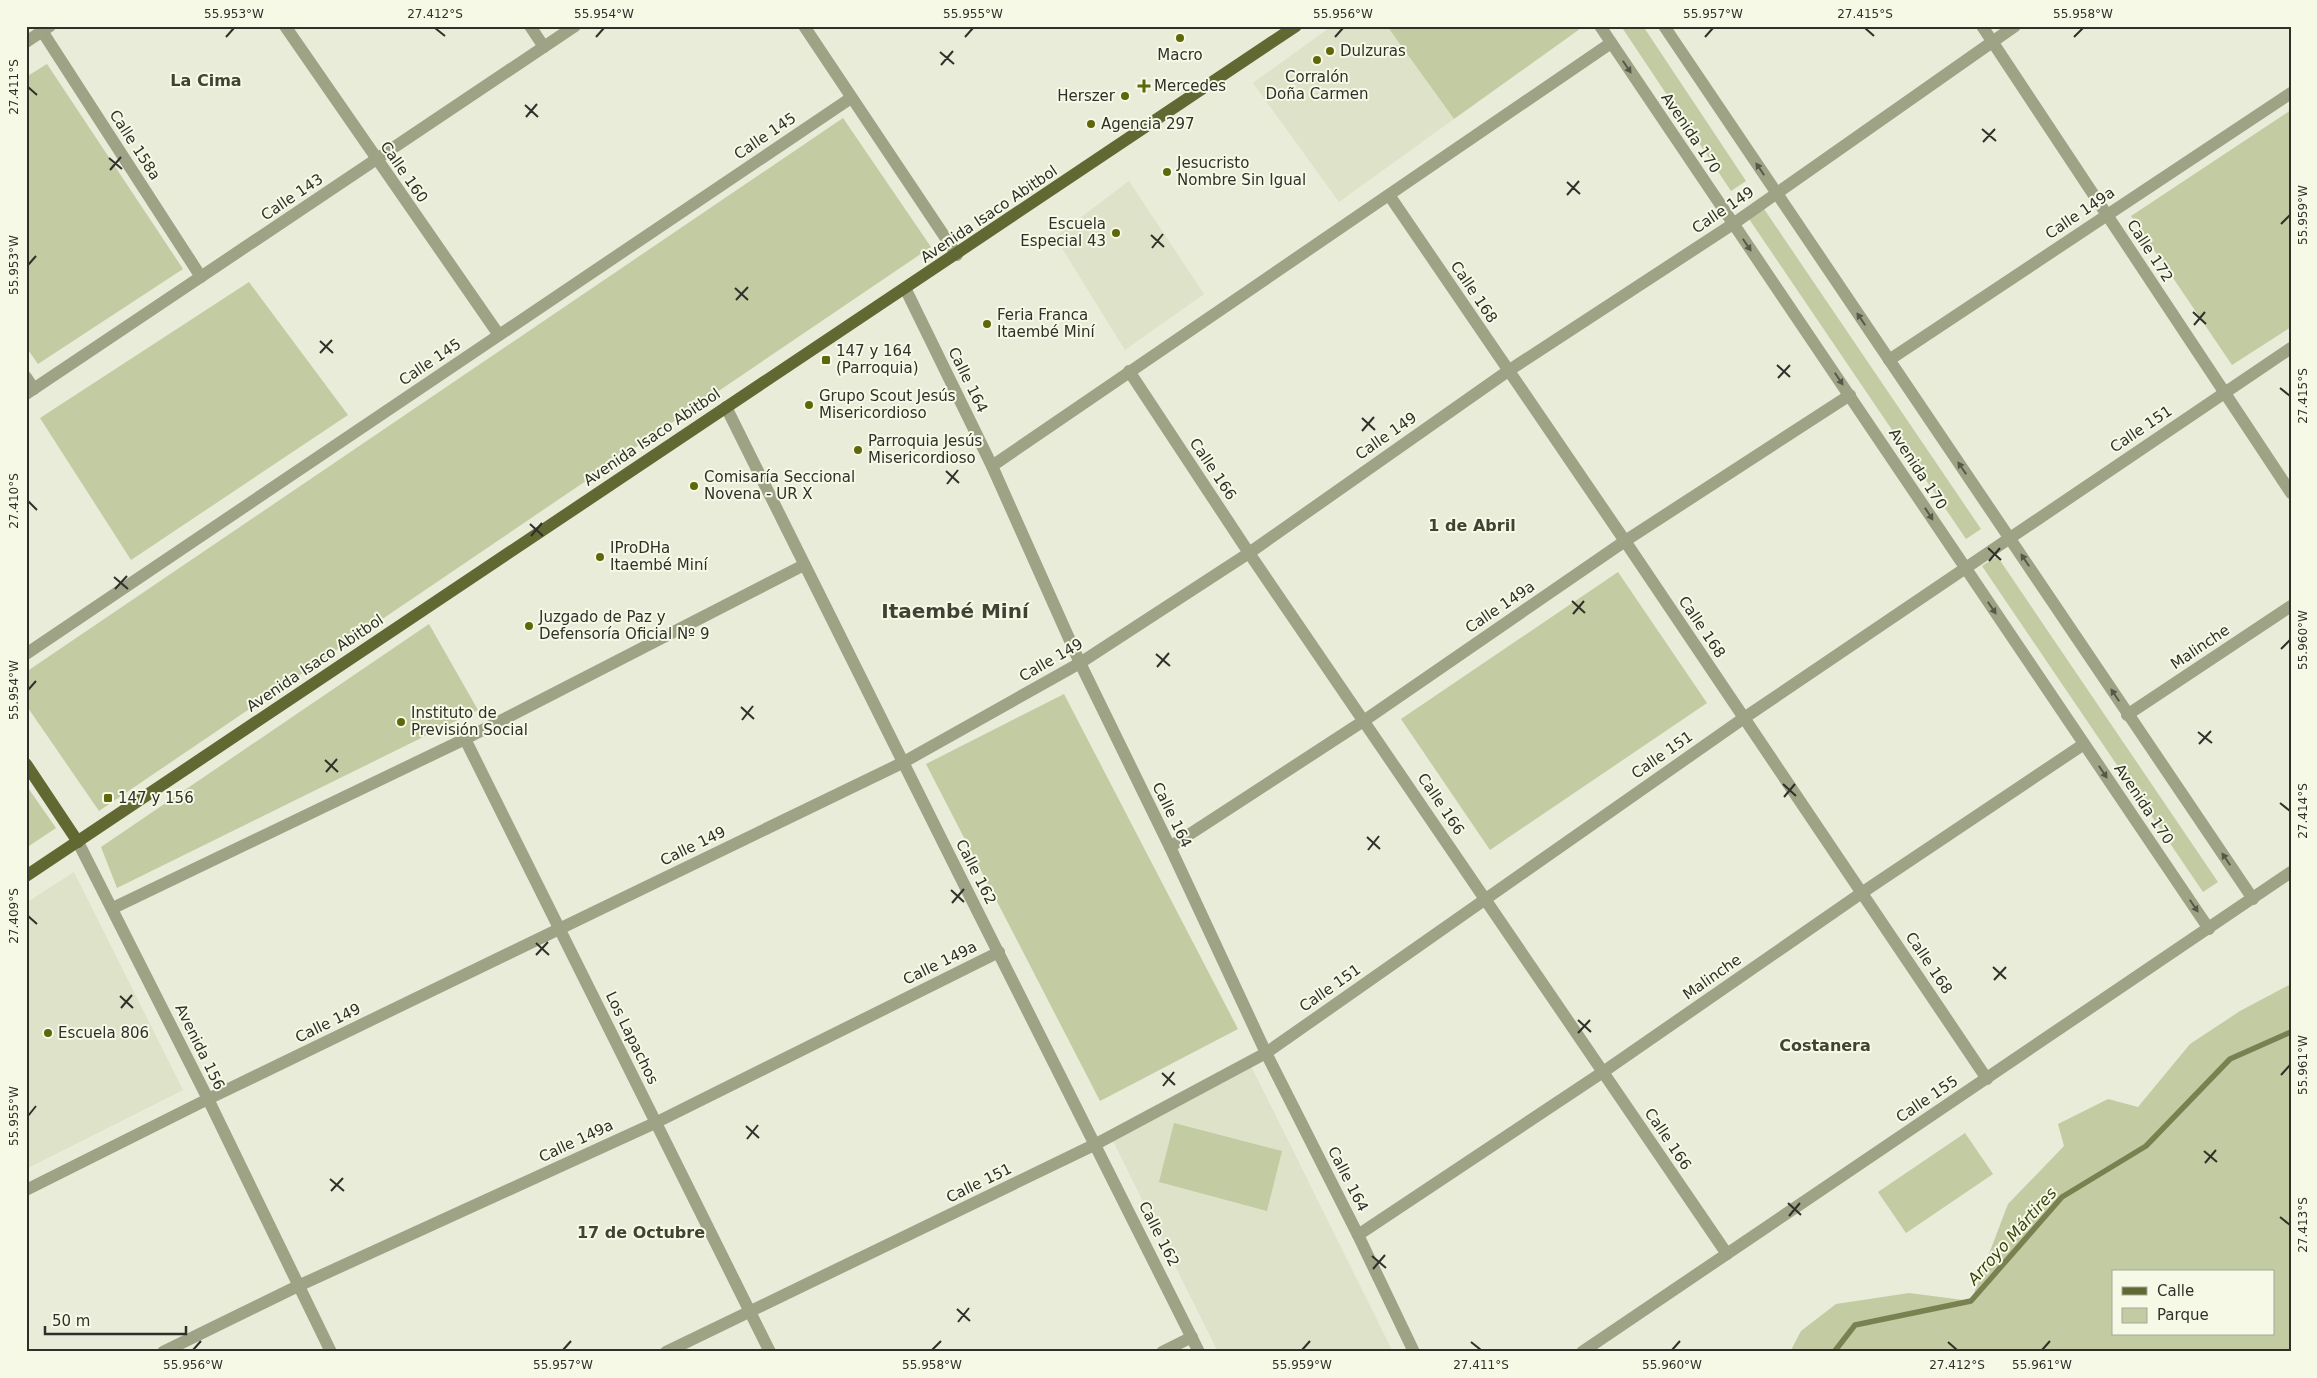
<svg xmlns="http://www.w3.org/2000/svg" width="2317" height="1378" font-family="'DejaVu Sans',sans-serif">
	<rect width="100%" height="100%" fill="#e8ecd9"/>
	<g fill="#dde2c8">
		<path d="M1332,26H1387L1454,119L1339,202L1253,83Z"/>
		<path d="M1129,181L1204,294L1125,350L1055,237Z"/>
		<path d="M74,872L183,1090L26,1169V903Z"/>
		<path d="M1250,1064L1393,1352H1218L1109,1133Z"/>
	</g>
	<g fill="#c3cba2" fill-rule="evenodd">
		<path d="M1387,26H1584L1454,119Z"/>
		<path d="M1621,26H1643L1746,181L1731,191Z"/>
		<path d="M47,64L183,269L38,364L26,347V77Z"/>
		<path d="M2291,110V327L2232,365L2131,216Z"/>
		<path d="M843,118L931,247L99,811L26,705V672Z"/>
		<path d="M1760,203L1981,529L1966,539L1745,213Z"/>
		<path d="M249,282L348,415L131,560L40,418Z"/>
		<path d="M1997,556L2218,882L2203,892L1982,566Z"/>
		<path d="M1618,572L1707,703L1490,850L1401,719Z"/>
		<path d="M429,624L478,710L117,888L101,847Z"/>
		<path d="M1064,694L1238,1029L1100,1101L926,764Z"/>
		<path d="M26,785L56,828L26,848Z"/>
		<path d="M2291,984V1352H1790L1801,1331L1836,1304L1909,1293L1971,1301L2008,1204L2064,1146L2058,1124L2108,1099L2138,1107L2190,1044L2240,1011ZM2113,1272H2273V1334H2113Z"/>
		<path d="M1174,1123L1282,1151L1267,1211L1159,1182Z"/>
		<path d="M1965,1133L1993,1174L1906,1233L1878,1192Z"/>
	</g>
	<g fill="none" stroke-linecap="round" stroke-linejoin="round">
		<path stroke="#7a8150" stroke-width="5.5" d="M1834,1352L1855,1325L1971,1301L2062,1197L2146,1146L2230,1059L2291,1032"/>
		<g stroke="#9ea386" stroke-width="12">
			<path d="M285,26L499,335"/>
			<path d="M530,26L544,47"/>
			<path d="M804,26L957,255"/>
			<path d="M1600,26L2209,929"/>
			<path d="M1664,26L2253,899"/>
			<path d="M1982,26L2291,493"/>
			<path d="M42,31L201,277"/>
			<path d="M26,42L50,26"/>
			<path d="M1389,195L1625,541L1987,1079"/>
			<path d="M906,290L992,466L1080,663L1170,847L1266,1053L1358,1235L1414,1352"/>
			<path d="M1889,360L2291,93"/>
			<path d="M1129,371L1249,553L1727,1254"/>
			<path d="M26,377L34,389"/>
			<path d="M26,394L575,26"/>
			<path d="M726,407C882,723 1041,1037 1199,1352"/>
			<path d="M992,466L1611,43"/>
			<path d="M26,654L851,98"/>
			<path d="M2127,715L2291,606"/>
			<path d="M465,739C568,943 669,1148 770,1352"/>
			<path d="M78,842L208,1099L331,1352"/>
			<path d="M1170,847L1365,720L1625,541L1850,395"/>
			<path d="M113,908L465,739L804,565"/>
			<path d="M26,1190L208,1099L902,763L1080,663L1249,553L1508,371L1733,224L2015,26"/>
			<path d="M1358,1235L1603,1072L1863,892L2084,744"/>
			<path d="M163,1352L298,1286L655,1123L999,952"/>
			<path d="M666,1352L1096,1144L1266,1053L1744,718L2291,348"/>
			<path d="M1162,1352L1192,1337"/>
			<path d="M1582,1352L2291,872"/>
		</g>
		<g stroke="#616832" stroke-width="12">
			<path d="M26,764L78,842"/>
			<path d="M26,876C449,592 874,311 1296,26"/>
		</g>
	</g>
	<defs><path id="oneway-solid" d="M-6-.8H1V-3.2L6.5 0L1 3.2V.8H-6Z" transform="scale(1.25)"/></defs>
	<g fill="#56584a">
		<use href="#oneway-solid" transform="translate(1627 67) rotate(56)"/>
		<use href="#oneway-solid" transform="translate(1760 169) rotate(-124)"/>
		<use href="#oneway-solid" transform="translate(1747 245) rotate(56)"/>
		<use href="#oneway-solid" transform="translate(1861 319) rotate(-124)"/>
		<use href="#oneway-solid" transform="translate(1839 379) rotate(56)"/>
		<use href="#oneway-solid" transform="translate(1962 468) rotate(-124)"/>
		<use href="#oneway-solid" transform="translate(1929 514) rotate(57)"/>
		<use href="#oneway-solid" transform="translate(2025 560) rotate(-124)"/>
		<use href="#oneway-solid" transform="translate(1992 608) rotate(56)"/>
		<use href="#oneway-solid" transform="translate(2115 695) rotate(-124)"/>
		<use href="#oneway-solid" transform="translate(2103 772) rotate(56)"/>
		<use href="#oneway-solid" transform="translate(2226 859) rotate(-124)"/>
		<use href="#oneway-solid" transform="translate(2194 906) rotate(56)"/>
	</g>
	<path fill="none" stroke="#2f3029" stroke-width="2" d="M435,28L445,36M1865,28L1874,36M226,37L234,28M596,37L604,28M965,37L973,28M1335,37L1343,28M1705,37L1713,28M2074,37L2083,28M940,52L954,64M941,65L953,51M28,87L37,95M525,105L538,117M526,117L537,104M1982,129L1996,141M1983,142L1995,129M109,158L122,169M110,170L121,157M1567,182L1580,194M1567,195L1579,181M2281,224L2290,215M1151,235L1164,247M1152,248L1163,234M28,265L36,256M735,288L748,300M736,300L748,287M2193,312L2206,324M2194,325L2205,312M320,341L333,353M320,353L332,340M1777,365L1790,377M1778,378L1790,365M2280,388L2290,396M1362,418L1375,430M1362,431L1374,417M946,471L959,483M947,484L958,470M28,501L37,510M530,524L543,536M531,536L542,523M1988,548L2001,560M1989,561L2000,548M114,577L128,589M115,589L127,576M1572,601L1585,613M1573,614L1584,601M2281,649L2290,640M1156,654L1170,666M1157,667L1169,653M28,690L36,681M741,707L754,719M742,720L753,706M2198,732L2212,743M2199,744L2211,731M325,760L338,772M326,772L337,759M1783,784L1796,796M1784,797L1795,784M2280,803L2290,811M1367,837L1380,849M1368,850L1379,836M951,890L964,902M952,903L964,889M28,916L37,924M536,943L549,955M536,955L548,942M1993,967L2006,979M1994,980L2006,967M120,996L133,1008M121,1008L132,995M1578,1020L1591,1032M1578,1033L1590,1020M1162,1073L1175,1085M2281,1075L2290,1065M1163,1086L1174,1072M28,1116L36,1106M746,1126L759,1138M747,1139L758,1125M2204,1151L2217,1162M2205,1163L2216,1150M330,1179L344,1191M331,1191L343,1178M1788,1203L1801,1215M1789,1216L1800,1203M2280,1217L2290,1225M1372,1256L1386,1268M1373,1269L1385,1255M957,1309L970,1321M958,1322L969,1308M1471,1342L1481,1350M1948,1342L1957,1350M193,1350L201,1341M563,1350L571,1341M932,1350L941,1341M1302,1350L1310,1341M1672,1350L1680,1341M2042,1350L2050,1341"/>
	<g fill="#5e680b" stroke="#f5f9e6" stroke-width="2">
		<circle cx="1180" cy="38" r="5"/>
		<circle cx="1330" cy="51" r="5"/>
		<circle cx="1317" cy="60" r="5"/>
		<path d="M1141.5 78.5h5v5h5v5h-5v5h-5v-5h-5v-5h5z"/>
		<circle cx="1125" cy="96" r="5"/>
		<circle cx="1091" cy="124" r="5"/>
		<circle cx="1167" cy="172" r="5"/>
		<circle cx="1116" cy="233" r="5"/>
		<circle cx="987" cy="324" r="5"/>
		<rect x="821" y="355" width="10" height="10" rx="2.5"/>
		<circle cx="809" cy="405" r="5"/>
		<circle cx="858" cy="450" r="5"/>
		<circle cx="694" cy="486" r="5"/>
		<circle cx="600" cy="557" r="5"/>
		<circle cx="529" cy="626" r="5"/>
		<circle cx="401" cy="722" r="5"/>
		<rect x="103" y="793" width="10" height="10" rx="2.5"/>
		<circle cx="48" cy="1033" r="5"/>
	</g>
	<g text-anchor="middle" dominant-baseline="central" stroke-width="4" stroke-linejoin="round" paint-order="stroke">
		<g font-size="15" fill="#2f3029" stroke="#f5f9e6" text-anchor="start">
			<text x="1340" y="51">Dulzuras</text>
			<text x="1180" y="55" text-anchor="middle">Macro</text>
			<text x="1317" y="77" text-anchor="middle">Corralón<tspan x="1317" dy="17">Doña Carmen</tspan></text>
			<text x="1154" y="86">Mercedes</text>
			<text x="1115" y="96" text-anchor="end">Herszer</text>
			<text x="1101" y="124">Agencia 297</text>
			<text x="1177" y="163">Jesucristo<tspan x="1177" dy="17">Nombre Sin Igual</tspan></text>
			<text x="1106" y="224" text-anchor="end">Escuela<tspan x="1106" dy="17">Especial 43</tspan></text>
			<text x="997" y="315">Feria Franca<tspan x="997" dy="17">Itaembé Miní</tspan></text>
			<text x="836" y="351">147 y 164<tspan x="836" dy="17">(Parroquia)</tspan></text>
			<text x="819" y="396">Grupo Scout Jesús<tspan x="819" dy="17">Misericordioso</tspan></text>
			<text x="868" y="441">Parroquia Jesús<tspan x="868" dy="17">Misericordioso</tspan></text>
			<text x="704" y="477">Comisaría Seccional<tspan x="704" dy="17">Novena - UR X</tspan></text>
			<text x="610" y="548">IProDHa<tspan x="610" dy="17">Itaembé Miní</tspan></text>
			<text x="539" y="617">Juzgado de Paz y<tspan x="539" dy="17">Defensoría Oficial Nº 9</tspan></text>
			<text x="411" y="713">Instituto de<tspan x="411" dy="17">Previsión Social</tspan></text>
			<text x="118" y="798">147 y 156</text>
			<text x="58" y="1033">Escuela 806</text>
		</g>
		<g font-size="15" fill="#2f3029" stroke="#f5f9e6">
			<text transform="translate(1691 133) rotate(56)">Avenida 170</text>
			<text transform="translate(765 136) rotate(-34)">Calle 145</text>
			<text transform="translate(135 145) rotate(57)">Calle 158a</text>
			<text transform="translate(404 172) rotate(55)">Calle 160</text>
			<text transform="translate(292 197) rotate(-34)">Calle 143</text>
			<text transform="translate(1723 210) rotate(-34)">Calle 149</text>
			<text transform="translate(2080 213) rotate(-34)">Calle 149a</text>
			<text transform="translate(989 214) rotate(-34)">Avenida Isaco Abitbol</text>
			<text transform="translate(2150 251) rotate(57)">Calle 172</text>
			<text transform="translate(1474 292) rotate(56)">Calle 168</text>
			<text transform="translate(430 362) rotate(-34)">Calle 145</text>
			<text transform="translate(968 380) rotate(64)">Calle 164</text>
			<text transform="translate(2141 429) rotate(-34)">Calle 151</text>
			<text transform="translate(1386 436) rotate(-35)">Calle 149</text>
			<text transform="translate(652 437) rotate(-34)">Avenida Isaco Abitbol</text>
			<text transform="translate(1213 469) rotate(56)">Calle 166</text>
			<text transform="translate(1918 469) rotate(57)">Avenida 170</text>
			<text transform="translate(1500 607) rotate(-34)">Calle 149a</text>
			<text transform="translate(1702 627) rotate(56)">Calle 168</text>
			<text transform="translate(2200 647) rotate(-34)">Malinche</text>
			<text transform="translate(1051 660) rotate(-30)">Calle 149</text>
			<text transform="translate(315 663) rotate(-34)">Avenida Isaco Abitbol</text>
			<text transform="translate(1662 755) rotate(-35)">Calle 151</text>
			<text transform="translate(1441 804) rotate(56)">Calle 166</text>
			<text transform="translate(2144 804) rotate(56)">Avenida 170</text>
			<text transform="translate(1172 815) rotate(64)">Calle 164</text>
			<text transform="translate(693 846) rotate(-26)">Calle 149</text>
			<text transform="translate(976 872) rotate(63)">Calle 162</text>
			<text transform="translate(940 963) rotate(-26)">Calle 149a</text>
			<text transform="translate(1929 963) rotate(56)">Calle 168</text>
			<text transform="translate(1712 977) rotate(-35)">Malinche</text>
			<text transform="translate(1330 988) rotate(-35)">Calle 151</text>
			<text transform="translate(328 1023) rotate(-26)">Calle 149</text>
			<text transform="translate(632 1038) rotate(64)">Los Lapachos</text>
			<text transform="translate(200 1047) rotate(64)">Avenida 156</text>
			<text transform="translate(1927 1099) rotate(-34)">Calle 155</text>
			<text transform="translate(1668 1139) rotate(56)">Calle 166</text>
			<text transform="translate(576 1141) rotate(-25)">Calle 149a</text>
			<text transform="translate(1348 1179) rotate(63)">Calle 164</text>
			<text transform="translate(979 1183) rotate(-26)">Calle 151</text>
			<text transform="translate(1159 1234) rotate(63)">Calle 162</text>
		</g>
		<g font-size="16" font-weight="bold" fill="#404334" stroke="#f5f9e6">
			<text x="206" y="80">La Cima</text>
			<text x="1472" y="525">1 de Abril</text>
			<text x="1825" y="1045">Costanera</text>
			<text x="641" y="1232">17 de Octubre</text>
		</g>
		<g font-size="16" font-style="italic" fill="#3c420e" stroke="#f5f9e6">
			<text transform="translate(2012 1236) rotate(-48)">Arroyo Mártires</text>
		</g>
		<g font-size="20" font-weight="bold" fill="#404334" stroke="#f5f9e6">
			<text x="955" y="611">Itaembé Miní</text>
		</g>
	</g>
	<rect width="2317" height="1378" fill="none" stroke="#f5f9e6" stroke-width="55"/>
	<rect x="2112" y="1270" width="162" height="65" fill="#f5f9e6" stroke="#a6a99a"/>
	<rect x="2122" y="1287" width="25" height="8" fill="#616832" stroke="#a6a99a"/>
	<text x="2157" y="1296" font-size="15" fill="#2f3029">Calle</text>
	<rect x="2122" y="1308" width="25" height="15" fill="#c3cba2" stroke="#a6a99a"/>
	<text x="2157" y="1320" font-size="15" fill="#2f3029">Parque</text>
	<path d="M45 1326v8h141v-8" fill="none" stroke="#2f3029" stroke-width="2.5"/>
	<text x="52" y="1326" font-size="15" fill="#2f3029" stroke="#f5f9e6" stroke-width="4" paint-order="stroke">50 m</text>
	<rect x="28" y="28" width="2262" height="1322" fill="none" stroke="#2f3029" stroke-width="2"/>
	<g font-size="12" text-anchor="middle" fill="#2f3029">
		<text x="234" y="18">55.953°W</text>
		<text x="435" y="18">27.412°S</text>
		<text x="604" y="18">55.954°W</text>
		<text x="973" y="18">55.955°W</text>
		<text x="1343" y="18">55.956°W</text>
		<text x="1713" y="18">55.957°W</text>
		<text x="1865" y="18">27.415°S</text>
		<text x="2083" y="18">55.958°W</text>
		<text transform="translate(14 87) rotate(-90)" y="4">27.411°S</text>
		<text transform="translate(2303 215) rotate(-90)" y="4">55.959°W</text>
		<text transform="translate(14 265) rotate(-90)" y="4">55.953°W</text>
		<text transform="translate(2303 396) rotate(-90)" y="4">27.415°S</text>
		<text transform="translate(14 501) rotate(-90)" y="4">27.410°S</text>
		<text transform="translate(2303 640) rotate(-90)" y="4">55.960°W</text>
		<text transform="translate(14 690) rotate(-90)" y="4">55.954°W</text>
		<text transform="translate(2303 811) rotate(-90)" y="4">27.414°S</text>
		<text transform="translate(14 916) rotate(-90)" y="4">27.409°S</text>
		<text transform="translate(2303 1065) rotate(-90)" y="4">55.961°W</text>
		<text transform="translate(14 1116) rotate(-90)" y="4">55.955°W</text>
		<text transform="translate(2303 1225) rotate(-90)" y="4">27.413°S</text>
		<text x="193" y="1369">55.956°W</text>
		<text x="563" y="1369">55.957°W</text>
		<text x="932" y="1369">55.958°W</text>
		<text x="1302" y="1369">55.959°W</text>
		<text x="1481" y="1369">27.411°S</text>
		<text x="1672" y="1369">55.960°W</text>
		<text x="1957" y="1369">27.412°S</text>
		<text x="2042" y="1369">55.961°W</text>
	</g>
</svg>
